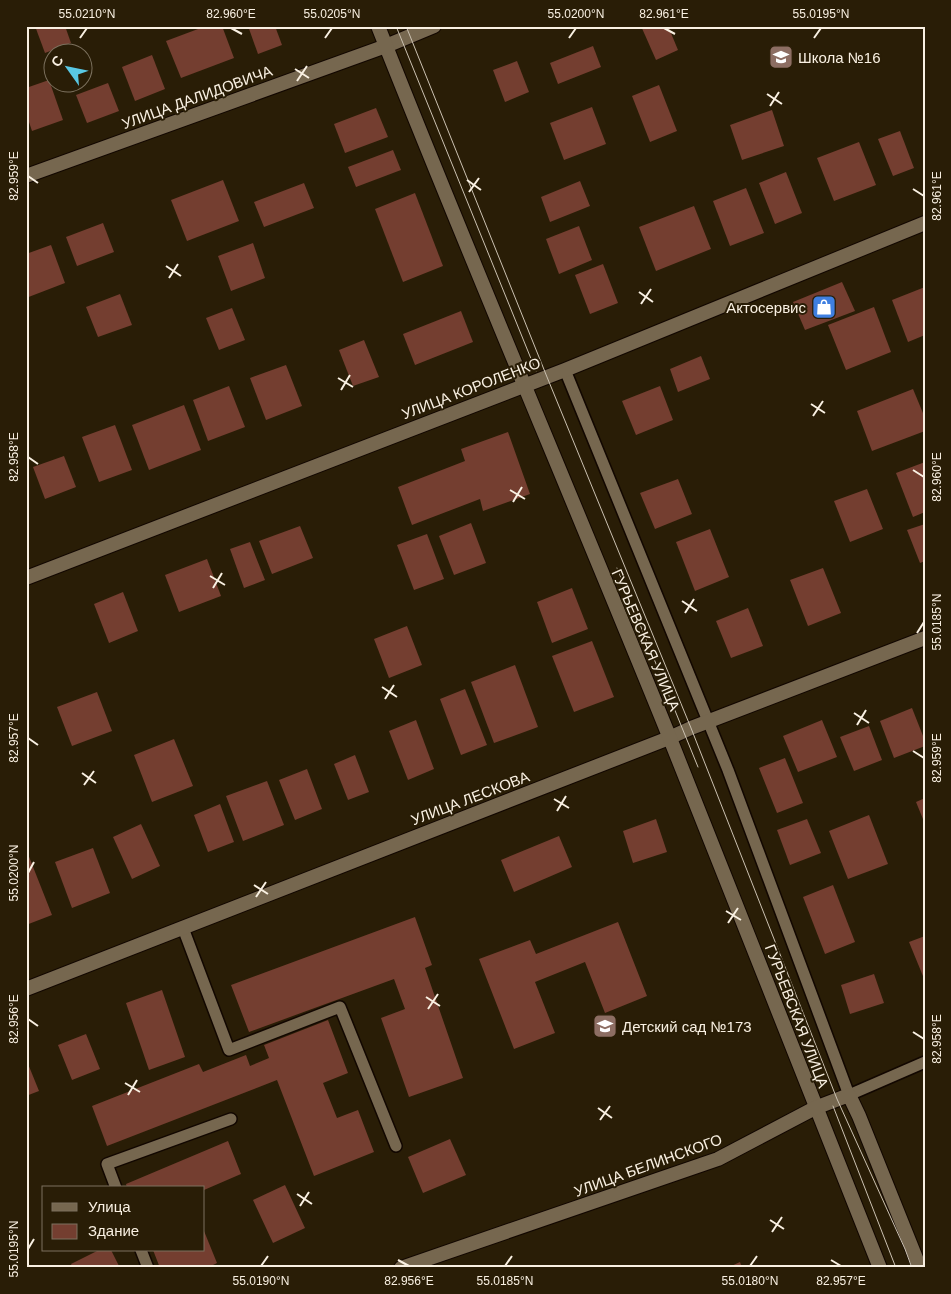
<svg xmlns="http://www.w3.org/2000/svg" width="951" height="1294" font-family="Helvetica,sans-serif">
	<rect width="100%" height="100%" fill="#291d06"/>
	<g fill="#743e30">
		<path d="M35,26H65L71,43L45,53Z"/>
		<path d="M206,26H222L234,58L181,78L166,41Z"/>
		<path d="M248,26H275L282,45L258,54Z"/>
		<path d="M641,26H668L678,50L656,60Z"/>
		<path d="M593,46L601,67L558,84L550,63Z"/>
		<path d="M152,55L165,89L135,101L122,67Z"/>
		<path d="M517,61L529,92L505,102L493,70Z"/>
		<path d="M49,80L63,120L32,131L26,113V88Z"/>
		<path d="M108,83L119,111L87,123L76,95Z"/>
		<path d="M659,85L677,131L650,142L632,96Z"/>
		<path d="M592,107L606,144L564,160L550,123Z"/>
		<path d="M376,108L388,137L345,153L334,124Z"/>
		<path d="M772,110L784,146L742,160L730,125Z"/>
		<path d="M900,131L914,168L893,176L878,139Z"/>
		<path d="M859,142L876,185L834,201L817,158Z"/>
		<path d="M393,150L401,170L356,187L348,167Z"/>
		<path d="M786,172L802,213L775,224L759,183Z"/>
		<path d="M223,180L239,221L187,241L171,200Z"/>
		<path d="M580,181L590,206L550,222L541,197Z"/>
		<path d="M304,183L314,208L264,227L254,202Z"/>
		<path d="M746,188L764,233L730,246L713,201Z"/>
		<path d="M415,193L443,266L403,282L375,209Z"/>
		<path d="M694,206L711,249L656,271L639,227Z"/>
		<path d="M103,223L114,252L77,266L66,237Z"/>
		<path d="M579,226L592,260L559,274L546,239Z"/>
		<path d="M253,243L265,278L231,291L218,256Z"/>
		<path d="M51,245L65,283L26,298V254Z"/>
		<path d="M603,264L618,303L590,314L575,275Z"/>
		<path d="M842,282L855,311L805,330L793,302Z"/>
		<path d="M925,287V335L908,342L892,300Z"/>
		<path d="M120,294L132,325L98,337L86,307Z"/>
		<path d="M874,307L891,352L846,370L828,325Z"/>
		<path d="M232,308L245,340L219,350L206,318Z"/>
		<path d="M461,311L473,342L415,365L403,334Z"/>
		<path d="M364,340L379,377L353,386L339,350Z"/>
		<path d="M701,356L710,379L678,392L670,369Z"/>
		<path d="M286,365L302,406L266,420L250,378Z"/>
		<path d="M229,386L245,427L208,441L193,400Z"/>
		<path d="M660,386L673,420L636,435L622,401Z"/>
		<path d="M913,389L925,418V431L872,451L857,411Z"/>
		<path d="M184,405L201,450L149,470L132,425Z"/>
		<path d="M115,425L132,470L99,482L82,437Z"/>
		<path d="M508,432L530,494L483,511L480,499L412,525L398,487L465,461L461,449Z"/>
		<path d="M64,456L76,487L45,499L33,467Z"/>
		<path d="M925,462V512L913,517L896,473Z"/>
		<path d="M678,479L692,514L655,529L640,493Z"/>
		<path d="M867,489L883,529L850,542L834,501Z"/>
		<path d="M471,523L486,563L454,575L439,536Z"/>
		<path d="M925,524V561L920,563L907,530Z"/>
		<path d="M300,526L313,558L272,574L259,541Z"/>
		<path d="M710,529L729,577L695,591L676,542Z"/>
		<path d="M427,534L444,579L414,590L397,545Z"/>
		<path d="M250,542L265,580L244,588L230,549Z"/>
		<path d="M207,559L221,596L179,612L165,575Z"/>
		<path d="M823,568L841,613L808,626L790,580Z"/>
		<path d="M572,588L588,629L552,643L537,602Z"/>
		<path d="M123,592L138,631L109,643L94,604Z"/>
		<path d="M748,608L763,646L731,658L716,621Z"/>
		<path d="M407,626L422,665L389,678L374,639Z"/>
		<path d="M592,641L614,697L574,712L552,656Z"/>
		<path d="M515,665L538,727L494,743L471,682Z"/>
		<path d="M465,689L487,745L461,755L440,699Z"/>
		<path d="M97,692L112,731L72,746L57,707Z"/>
		<path d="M912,708L925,741V746L894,758L880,721Z"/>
		<path d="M416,720L434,769L408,780L389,731Z"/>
		<path d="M822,720L837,757L798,772L783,736Z"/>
		<path d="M869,726L882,760L854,771L840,737Z"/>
		<path d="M174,739L193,786L152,802L134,755Z"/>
		<path d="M355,755L369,792L348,800L334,764Z"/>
		<path d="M785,758L803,803L777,813L759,768Z"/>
		<path d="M307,769L322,809L295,820L279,780Z"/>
		<path d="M267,781L284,825L243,841L226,796Z"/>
		<path d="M925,798V824L916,802Z"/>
		<path d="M220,804L234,842L208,852L194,815Z"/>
		<path d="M869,815L888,864L848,879L829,831Z"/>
		<path d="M656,819L667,852L633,863L623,831Z"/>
		<path d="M807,819L821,853L790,865L777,830Z"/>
		<path d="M141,824L160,866L132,879L113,837Z"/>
		<path d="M559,836L572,867L514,892L501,860Z"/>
		<path d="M93,848L110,893L72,908L55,862Z"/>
		<path d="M26,849L52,915L26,925Z"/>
		<path d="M833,885L855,942L825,954L803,897Z"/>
		<path d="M415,917L432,965L425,968L463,1078L409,1097L381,1018L405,1009L394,979L249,1032L231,985Z"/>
		<path d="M618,922L647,996L605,1013L585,962L535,982L555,1033L514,1049L479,959L530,940L536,954Z"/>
		<path d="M925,936V981L909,942Z"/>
		<path d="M874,974L884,1003L850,1014L841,985Z"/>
		<path d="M162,990L185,1057L149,1070L126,1003Z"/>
		<path d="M328,1020L348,1073L323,1083L337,1118L358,1110L374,1152L314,1176L277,1080L107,1146L92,1106L199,1064L203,1072L246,1055L250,1066L269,1058L264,1045Z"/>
		<path d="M86,1034L100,1069L72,1080L58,1045Z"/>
		<path d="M26,1059L39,1091L26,1096Z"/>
		<path d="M450,1139L466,1175L423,1193L408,1157Z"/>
		<path d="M228,1141L241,1174L204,1190V1188H127L126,1184Z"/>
		<path d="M285,1185L305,1228L273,1243L253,1200Z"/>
		<path d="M204,1231L217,1263L207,1268H160L153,1250H204Z"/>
		<path d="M99,1250H111L120,1268H73L71,1264Z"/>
		<path d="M740,1262L742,1268H727Z"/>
	</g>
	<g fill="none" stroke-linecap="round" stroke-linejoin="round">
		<g stroke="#120700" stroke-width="14">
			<g id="service">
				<path d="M565,370L728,770L849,1095L925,1062"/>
				<path d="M183,928L229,1050L340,1007L396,1146"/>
				<path d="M116,1188L107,1164L231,1119"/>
				<path d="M141,1250L148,1268"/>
			</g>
		</g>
		<g stroke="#120700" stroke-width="16">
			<g id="minor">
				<path d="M26,176L386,46L434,26"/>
				<path d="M26,578L565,370L925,223"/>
				<path d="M26,989L669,738L691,728L925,638"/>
			</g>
		</g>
		<g stroke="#120700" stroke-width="16">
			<g id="tertiary">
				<path d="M378,26C472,264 573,499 669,736C740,913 808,1091 880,1268"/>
				<path d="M401,1268L718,1159L815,1108L849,1095L859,1116L920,1268"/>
			</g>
		</g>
		<use href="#service" stroke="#76674f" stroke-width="11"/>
		<use href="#minor" stroke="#76674f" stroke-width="14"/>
		<use href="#tertiary" stroke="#76674f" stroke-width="14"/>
		<g stroke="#ccc2b2" stroke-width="1">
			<path d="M396,26L536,371"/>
			<path d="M406,26L547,377L691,728L837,1099L905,1249L912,1268"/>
			<path d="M617,568L698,767"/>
			<path d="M833,1106L896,1268"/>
		</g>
	</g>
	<path fill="none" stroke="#f9f0e2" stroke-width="2" d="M231,28L242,34M664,28L675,34M80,38L87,28M325,38L332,28M569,38L576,28M814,38L821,28M295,69L309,78M297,81L307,66M767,94L782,104M770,106L779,92M28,176L38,183M467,180L481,190M913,189L924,196M469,192L479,178M166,266L181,276M169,278L178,264M639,292L653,302M641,304L651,289M338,378L353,387M341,390L350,375M811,404L825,413M813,416L823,401M28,457L38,464M913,470L924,477M510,490L525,499M513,502L522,487M210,576L225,585M213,588L222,573M682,601L697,611M685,613L694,599M917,633L924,622M382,687L397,697M385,699L394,685M854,713L869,723M857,725L866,710M28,738L38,745M913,751L924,758M82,773L96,783M84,785L94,771M554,799L569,808M557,811L566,796M28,873L34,862M254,885L268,894M256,897L266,882M726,911L741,920M728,923L738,908M426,997L440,1006M428,1009L438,994M28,1019L38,1026M913,1032L924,1039M125,1083L140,1092M128,1095L137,1080M598,1108L612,1118M600,1120L610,1106M297,1194L312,1204M300,1206L309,1192M770,1220L784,1229M772,1232L782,1217M28,1249L34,1239M398,1260L409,1266M831,1260L841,1266M261,1266L268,1256M505,1266L512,1256M750,1266L757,1256"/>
	<defs>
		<g id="school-square" transform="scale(1.25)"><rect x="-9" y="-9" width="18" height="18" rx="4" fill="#8d6e63" stroke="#291d06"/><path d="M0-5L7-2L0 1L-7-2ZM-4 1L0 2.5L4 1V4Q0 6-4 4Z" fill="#fff"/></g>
		<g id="shop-square" transform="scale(1.25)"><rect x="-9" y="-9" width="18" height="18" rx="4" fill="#3f7fe0" stroke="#291d06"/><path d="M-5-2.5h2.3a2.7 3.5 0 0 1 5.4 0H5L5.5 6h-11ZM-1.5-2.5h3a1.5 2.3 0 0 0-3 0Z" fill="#fff"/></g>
	</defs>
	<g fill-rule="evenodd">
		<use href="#school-square" x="781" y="57"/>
		<use href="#shop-square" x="824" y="307"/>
		<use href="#school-square" x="605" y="1026"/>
	</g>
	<g text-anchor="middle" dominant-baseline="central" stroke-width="4" stroke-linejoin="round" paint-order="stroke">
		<g font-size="15" fill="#f9f0e2" stroke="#291d06" text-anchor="start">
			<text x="798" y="57">Школа №16</text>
			<text x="806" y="307" text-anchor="end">Актосервис</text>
			<text x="622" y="1026">Детский сад №173</text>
		</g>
		<g font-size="15" fill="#f9f0e2" stroke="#291d06">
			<text transform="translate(197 97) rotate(-20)">УЛИЦА ДАЛИДОВИЧА</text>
			<text transform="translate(471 388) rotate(-21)">УЛИЦА КОРОЛЕНКО</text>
			<text transform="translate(646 640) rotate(67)">ГУРЬЕВСКАЯ УЛИЦА</text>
			<text transform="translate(470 798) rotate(-21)">УЛИЦА ЛЕСКОВА</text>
			<text transform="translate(797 1016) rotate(69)">ГУРЬЕВСКАЯ УЛИЦА</text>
			<text transform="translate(648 1165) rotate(-20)">УЛИЦА БЕЛИНСКОГО</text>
		</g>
	</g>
	<rect width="951" height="1294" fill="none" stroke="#291d06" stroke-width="55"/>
	<rect x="42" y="1186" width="162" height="65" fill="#291d06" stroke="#7c715e"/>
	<rect x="52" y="1203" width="25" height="8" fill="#76674f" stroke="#7c715e"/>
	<text x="88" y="1212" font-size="15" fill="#f9f0e2">Улица</text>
	<rect x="52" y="1224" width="25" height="15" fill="#743e30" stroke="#7c715e"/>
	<text x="88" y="1236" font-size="15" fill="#f9f0e2">Здание</text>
	<g transform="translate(68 68) rotate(303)"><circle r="24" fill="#291d06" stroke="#7c715e"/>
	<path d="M0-4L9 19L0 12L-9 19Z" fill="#59c8e4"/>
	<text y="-8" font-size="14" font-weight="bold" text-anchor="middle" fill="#f9f0e2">С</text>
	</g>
	<rect x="28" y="28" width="896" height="1238" fill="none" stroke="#f9f0e2" stroke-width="2"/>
	<g font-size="12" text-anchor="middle" fill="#f9f0e2">
		<text x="87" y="18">55.0210°N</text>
		<text x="231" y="18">82.960°E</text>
		<text x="332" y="18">55.0205°N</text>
		<text x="576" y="18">55.0200°N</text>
		<text x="664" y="18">82.961°E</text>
		<text x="821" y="18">55.0195°N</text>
		<text transform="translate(14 176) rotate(-90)" y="4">82.959°E</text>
		<text transform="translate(937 196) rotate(-90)" y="4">82.961°E</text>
		<text transform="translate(14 457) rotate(-90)" y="4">82.958°E</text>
		<text transform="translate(937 477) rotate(-90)" y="4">82.960°E</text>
		<text transform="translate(937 622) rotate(-90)" y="4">55.0185°N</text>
		<text transform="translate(14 738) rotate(-90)" y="4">82.957°E</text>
		<text transform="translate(937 758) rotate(-90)" y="4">82.959°E</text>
		<text transform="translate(14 873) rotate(-90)" y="4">55.0200°N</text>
		<text transform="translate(14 1019) rotate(-90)" y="4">82.956°E</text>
		<text transform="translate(937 1039) rotate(-90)" y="4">82.958°E</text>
		<text transform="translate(14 1249) rotate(-90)" y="4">55.0195°N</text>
		<text x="261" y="1285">55.0190°N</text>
		<text x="409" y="1285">82.956°E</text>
		<text x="505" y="1285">55.0185°N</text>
		<text x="750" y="1285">55.0180°N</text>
		<text x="841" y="1285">82.957°E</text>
	</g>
</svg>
